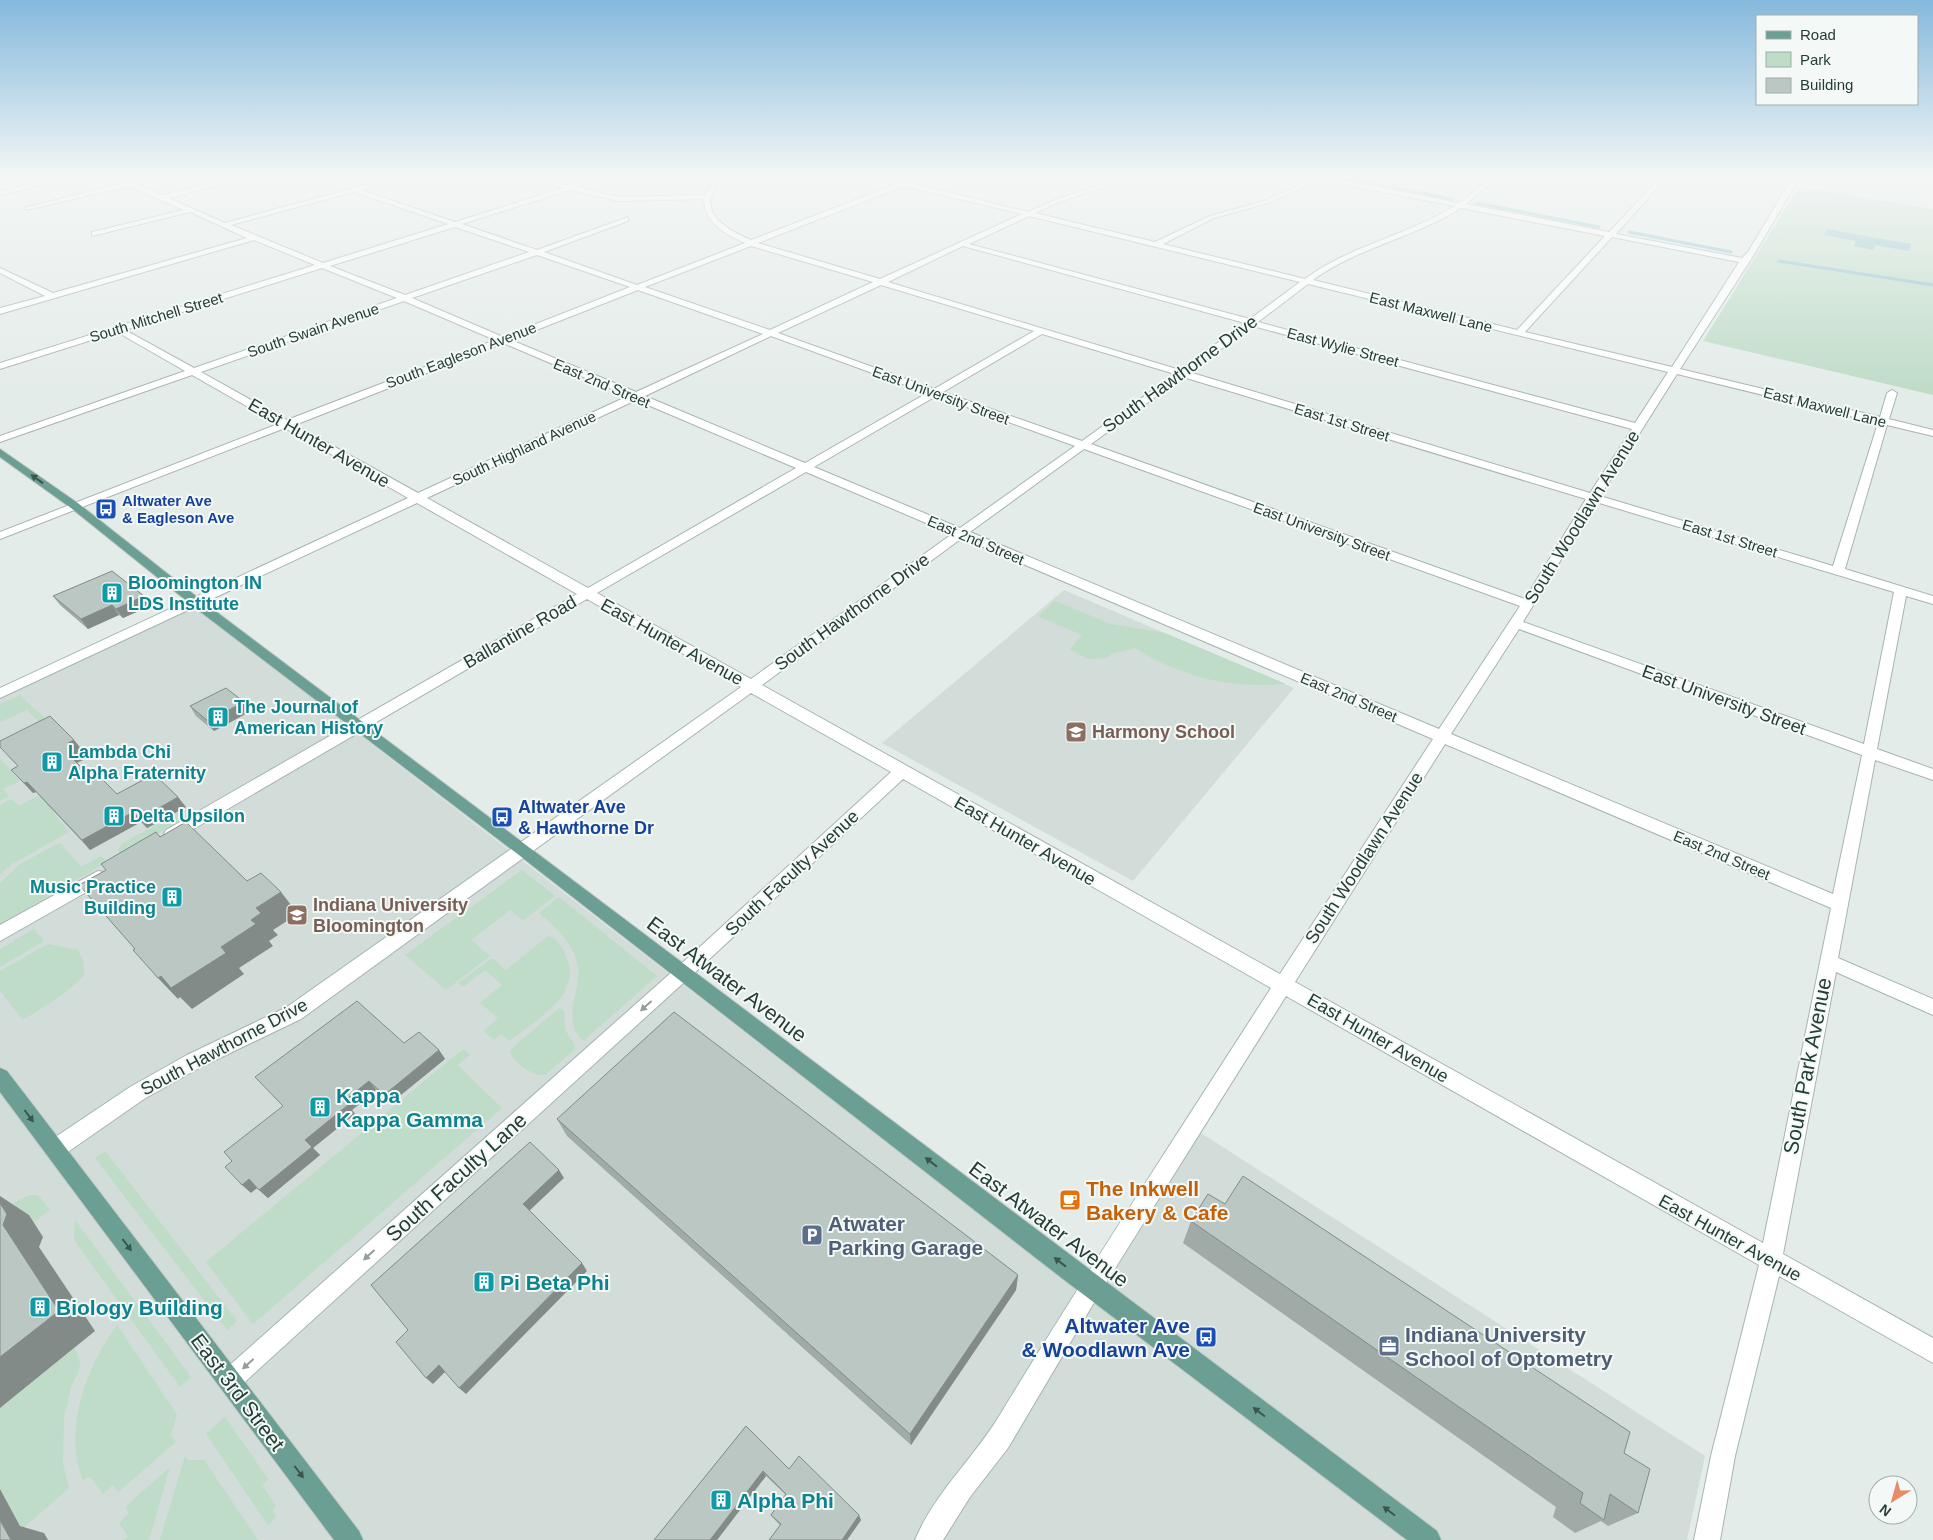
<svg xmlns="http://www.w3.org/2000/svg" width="1933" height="1540" font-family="Arial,sans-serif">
	<rect width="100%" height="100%" fill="#e4ece9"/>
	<g fill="#d2dcd8">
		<path d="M1064,590L1294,688L1133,881L882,743Z"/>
		<path d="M193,606L1095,1303L1201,1133L1705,1456L1687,1540H0V698Z"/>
	</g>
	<g fill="#bfdcc8">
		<path d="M1705,176H1736L1779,183L1781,188Z"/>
		<path d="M1799,187L1933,209V395L1703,341Z"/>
		<path d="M1055,601L1111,624L1165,633L1286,684C1232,689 1180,677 1135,648L1111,654L1108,658L1087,659L1070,649L1082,635L1038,616Z"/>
		<path d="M20,695L51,724L45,727L27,710L0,722V704Z"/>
		<path d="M0,759L20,781L3,789L9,796L0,801Z"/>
		<path d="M98,787L52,811L69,832L12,864L0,874V805L11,799L20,806L41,794Z"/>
		<path d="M188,807L195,813L122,854L118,851L122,844Z"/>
		<path d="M60,843L81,867L101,856L107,862L0,924V883L20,864Z"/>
		<path d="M522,870L555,896L523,920L510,910L471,940L490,956L446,990L405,955Z"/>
		<path d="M559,897L657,976L583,1041C560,1018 582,992 578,966C574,943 555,927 539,913Z"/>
		<path d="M34,929L44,941L0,967V949Z"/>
		<path d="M548,936C556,937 560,945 564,952C587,993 537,1018 510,1041L501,1034L494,1040L484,1031L498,1018L480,1003L502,985L485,970L463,987L458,983L492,958L506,970Z"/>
		<path d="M48,944L78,950L83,960L84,976L62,995L23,1020L0,991V971Z"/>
		<path d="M559,1008L564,1011L565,1030L575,1045V1049L545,1075C532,1076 512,1062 510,1050Z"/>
		<path d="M463,1049L470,1055L458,1065L502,1108L253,1324L206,1262Z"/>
		<path d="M105,1151L237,1321L227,1330L95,1158Z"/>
		<path d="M29,1195H38L50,1210L34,1222L29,1215L0,1210Z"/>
		<path d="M75,1220L191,1377L180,1387L74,1240Z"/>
		<path d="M117,1325L177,1415L171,1435L176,1442L118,1492L113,1485L103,1494L90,1476L83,1481C63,1427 86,1369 117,1325Z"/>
		<path d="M75,1348L80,1362L79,1371L72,1384L64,1417L63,1464L69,1488L22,1529L0,1489V1408Z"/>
		<path d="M225,1417L268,1479L262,1485L276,1506L272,1511L276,1517L268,1525L206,1434Z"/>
		<path d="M185,1456L188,1460H204L258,1540H160Z"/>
		<path d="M170,1467L149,1540H124L128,1536L119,1523L129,1513L125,1507Z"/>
	</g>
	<path fill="#91c1cd" d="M1827,229L1911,244L1909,251L1875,245L1873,250L1854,246L1856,241L1824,235Z"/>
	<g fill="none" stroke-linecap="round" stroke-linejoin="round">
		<g stroke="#91c1cd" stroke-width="3">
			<path d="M1339,177L1452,199"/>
			<path d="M1477,203L1599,227"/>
			<path d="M1629,232L1731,252"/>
			<path d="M1779,261L1933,285"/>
		</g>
		<g stroke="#a7b4b0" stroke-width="2">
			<g id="minor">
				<path d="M68,176H78L0,195V191Z"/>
				<path d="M110,176H117L163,195L244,176H253L169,198L225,223L398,176H407L361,190L455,222L563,188L526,176C540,176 558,186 570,185C581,184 589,176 601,176L577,187L619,197L705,195L717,176H723C721,180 716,184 714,189C700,216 730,231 751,240L897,184L869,176L903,182L918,176H926L910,183L1028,212L1055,200L1128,176H1136L1059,202L1035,213L1155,242L1210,216L1264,201L1314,179L1307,176H1328L1327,177L1459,203L1494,176H1500L1466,204L1609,232L1662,176H1668L1616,234L1742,258L1748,252L1789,183L1753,178L1750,176L1792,180L1794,176H1800L1755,253L1680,369L1880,417L1887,393L1892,390L1897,393L1889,419L1933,430V436L1887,425L1845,569L1933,596V604L1906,596L1877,749L1933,769V780L1875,760L1838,958L1933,999V1015L1836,972L1783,1254L1933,1338V1363L1779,1276L1735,1456L1720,1540H1694L1711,1456L1759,1265L1286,996L1099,1294L1008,1448L970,1497L943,1540H915C934,1494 972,1460 998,1418C1086,1273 1179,1131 1271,988L903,779L703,965L238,1388L230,1392L222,1388L218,1380L222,1372L691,955L891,772L751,693L301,1019L201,1067L144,1099L62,1156L55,1159L48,1156L45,1149L48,1142L130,1087L187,1055L287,1007L741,687L587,599L178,838H166L164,834L166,830L577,594L417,503L0,698V688L408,498L285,428L0,539V532L278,424L192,375L0,442V436L185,371L117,332L0,369V363L315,265L254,240L0,314V308L45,296L0,273V268L53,293L247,238L190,212L92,236V232L183,210L129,186L27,210L24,208L124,183ZM1321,180L1454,206C1407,236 1350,245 1305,279L1163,244L1214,218L1268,203ZM904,186L1022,214L880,279L758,243ZM570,190L619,201L704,199C704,223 725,234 745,243L637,285L544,252L628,221V217L537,250L462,224ZM354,192L448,224L323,263L231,225ZM1461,208L1605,236L1517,330L1313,280C1358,247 1414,238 1461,208ZM1029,216L1300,282L1250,319L969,244ZM455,227L529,252L405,295L330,266ZM1612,237L1739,262L1672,367L1525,332ZM751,246L873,282L770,330L645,287ZM963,246L1245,323L1180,370L888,282ZM537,255L630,287L503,337L412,298ZM322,268L397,298L194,368L125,330ZM1308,284L1668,372L1635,423L1258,322ZM881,285L1034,331L934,389L778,333ZM638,290L763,334L636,392L511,340ZM404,301L495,340L287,420L201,372ZM1253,326L1632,429L1590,493L1189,372ZM1042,334L1175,374L1082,441L943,392ZM771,336L927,393L805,463L645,396ZM503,343L628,396L418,493L295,425ZM1677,374L1878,423L1833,566L1600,496ZM1183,377L1586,499L1525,599L1091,444ZM936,396L1075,446L960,528L814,467ZM636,400L796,468L588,588L427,498ZM1084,449L1520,606L1439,729L970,532ZM806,472L952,534L751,679L597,593ZM1596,502L1894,592L1864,744L1523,622ZM962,538L1433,739L1280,974L762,685ZM1519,629L1862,755L1833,894L1451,734ZM1445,744L1831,908L1763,1243L1295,982Z"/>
				<path d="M98,871L104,872L106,877L104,882L0,941V925Z"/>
			</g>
		</g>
		<g stroke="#c2c9c7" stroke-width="2">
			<g id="major">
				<path d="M0,449L79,504L206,604L1437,1531L1441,1540H1407L1063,1279L515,852L198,610L71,508L0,457Z"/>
				<path d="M0,1068L7,1071L359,1531L363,1540H334L0,1092Z"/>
			</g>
		</g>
		<use href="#minor" fill="#fff" fill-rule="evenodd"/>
		<use href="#major" fill="#6c9f94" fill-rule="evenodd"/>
	</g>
	<g fill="#a0aba7">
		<path d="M53,596L150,606L123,618L119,615L88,629L60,605Z"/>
		<path d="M244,702L251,711L214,731L196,716L190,706Z"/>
		<path d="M74,740L82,750L77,752L83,760L77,763L91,777L117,794L186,807L147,828L141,822L90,850L36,792L33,793L11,770Z"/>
		<path d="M404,1043L439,1050L445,1059L391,1103L376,1090L352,1110L355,1114L313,1148L320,1155L268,1198L257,1188L251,1193Z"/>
		<path d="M557,1119L1018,1275L1016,1290L911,1445L567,1136Z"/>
		<path d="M1191,1221L1624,1453L1638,1513L1608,1526L1601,1521L1575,1533L1553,1517L1556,1507L1183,1243Z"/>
		<path d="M746,1426L789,1469L861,1520L847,1540H769L780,1525L774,1519L771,1515L786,1495L766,1476L717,1540H654Z"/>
	</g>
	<g fill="#828b88">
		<path d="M144,596L150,606L123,618L116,609Z"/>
		<path d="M112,605L119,615L88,629L81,619Z"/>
		<path d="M244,702L251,711L214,731L208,721Z"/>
		<path d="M74,740L82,750L77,752L83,760L76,763L68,754V743Z"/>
		<path d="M27,782L36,792L33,793L24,783Z"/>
		<path d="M178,797L186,807L147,828L140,819Z"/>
		<path d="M133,812L141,822L90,850L82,840Z"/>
		<path d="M281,892L298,914L273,930L278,935L269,941L273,946L239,968L244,974L192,1009L180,997L178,999L158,978L221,947L251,920L256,908Z"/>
		<path d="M439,1050L445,1059L391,1103L384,1095Z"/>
		<path d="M369,1081L376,1090L352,1110L355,1114L313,1148L320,1155L268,1198L259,1190L305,1140L344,1101Z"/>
		<path d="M559,1170L564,1178L528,1212L523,1204Z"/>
		<path d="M249,1179L258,1187L251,1193L242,1185Z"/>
		<path d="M0,1196L29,1215L43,1237L39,1247L95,1331L0,1408Z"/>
		<path d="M582,1263L587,1271L466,1394L459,1388Z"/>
		<path d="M1018,1275L1016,1290L911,1445L910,1434Z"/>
		<path d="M439,1365L446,1371L433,1384L426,1378Z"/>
		<path d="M763,1471L766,1476L717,1540H710Z"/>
		<path d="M0,1489L20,1526L44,1533L48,1540H11L0,1535Z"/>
		<path d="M859,1515L861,1520L847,1540H842Z"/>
	</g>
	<g fill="#bac7c2" stroke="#828b88">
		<path d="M112,571L144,596L116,609L112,605L81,619L53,596Z"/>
		<path d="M226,688L244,702L208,721L190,706Z"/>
		<path d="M50,716L74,740L68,743L75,750L68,754L91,777L97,774L117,794L154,774L178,797L140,819L133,812L82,840L27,782L24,783L11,770L18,766L0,747V741Z"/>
		<path d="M186,822L247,881L261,873L281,892L256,908L261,913L251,920L256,924L221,947L226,953L171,988L161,976L158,978L133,950L135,949L79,885L106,870L101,864L156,832L160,837Z"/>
		<path d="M357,1001L404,1043L419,1032L439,1050L384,1095L369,1081L344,1101L348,1105L305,1140L312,1147L259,1190L249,1179L242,1185L225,1167L232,1161L224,1152L283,1106L255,1077Z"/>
		<path d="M674,1012L1018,1275L910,1434L557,1119Z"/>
		<path d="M530,1142L559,1170L523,1204L582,1263L459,1388L439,1365L426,1378L396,1342L408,1330L371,1285Z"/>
		<path d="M1243,1176L1630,1432L1624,1453L1650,1469L1638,1513L1610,1494L1604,1520L1580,1503L1583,1493L1191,1221L1208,1194L1225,1204Z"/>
		<path d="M0,1203L7,1214L3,1225L59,1311L0,1357Z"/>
		<path d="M746,1426L789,1469L799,1456L859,1515L842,1540H769L781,1524L771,1515L786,1494L763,1471L710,1540H654Z"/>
		<path d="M0,1520L11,1540H0Z"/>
	</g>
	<defs><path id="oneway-solid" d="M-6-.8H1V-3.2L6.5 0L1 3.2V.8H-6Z" transform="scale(1.25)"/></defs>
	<g fill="#37564e">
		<use href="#oneway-solid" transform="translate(37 479) rotate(-144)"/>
		<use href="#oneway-solid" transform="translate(29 1116) rotate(53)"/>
		<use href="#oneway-solid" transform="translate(931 1162) rotate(-142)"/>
		<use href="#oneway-solid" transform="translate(127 1245) rotate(53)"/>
		<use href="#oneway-solid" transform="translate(1060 1262) rotate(-142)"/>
		<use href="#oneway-solid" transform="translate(1259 1412) rotate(-143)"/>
		<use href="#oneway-solid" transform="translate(299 1472) rotate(53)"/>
		<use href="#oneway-solid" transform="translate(1389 1511) rotate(-143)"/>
	</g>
	<g fill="#929e9b">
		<use href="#oneway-solid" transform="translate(646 1006) rotate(138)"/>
		<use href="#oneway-solid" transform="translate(369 1255) rotate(138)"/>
		<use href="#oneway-solid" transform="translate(248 1364) rotate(138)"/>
	</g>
	<linearGradient id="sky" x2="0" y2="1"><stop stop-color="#85b9dd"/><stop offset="0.45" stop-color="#f3f6f5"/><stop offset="1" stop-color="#f3f6f5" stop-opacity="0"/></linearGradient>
	<rect width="1933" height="391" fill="url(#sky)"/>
	<defs>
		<g id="bus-square" transform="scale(1.125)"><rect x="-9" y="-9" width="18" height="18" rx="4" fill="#1a4fb4" stroke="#f4f9f7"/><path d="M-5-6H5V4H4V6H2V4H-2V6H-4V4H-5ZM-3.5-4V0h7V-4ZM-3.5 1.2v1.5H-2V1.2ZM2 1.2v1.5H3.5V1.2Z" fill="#fff"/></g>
		<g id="building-square" transform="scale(1.125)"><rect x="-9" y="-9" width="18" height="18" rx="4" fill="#0f9aa8" stroke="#f4f9f7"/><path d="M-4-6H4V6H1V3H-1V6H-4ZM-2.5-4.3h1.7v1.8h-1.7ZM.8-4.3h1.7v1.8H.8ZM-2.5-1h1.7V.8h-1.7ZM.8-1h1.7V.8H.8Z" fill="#fff"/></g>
		<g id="school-square" transform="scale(1.125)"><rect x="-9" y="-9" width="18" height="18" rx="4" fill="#8d6e63" stroke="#f4f9f7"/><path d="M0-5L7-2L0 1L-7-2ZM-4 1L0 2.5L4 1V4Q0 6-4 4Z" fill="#fff"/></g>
		<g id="university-square" transform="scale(1.125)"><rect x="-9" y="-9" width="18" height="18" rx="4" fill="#8d6e63" stroke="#f4f9f7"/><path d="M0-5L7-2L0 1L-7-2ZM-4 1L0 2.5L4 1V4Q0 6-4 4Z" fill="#fff"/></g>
		<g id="cafe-square" transform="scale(1.125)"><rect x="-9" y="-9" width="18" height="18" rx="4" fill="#e8710a" stroke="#f4f9f7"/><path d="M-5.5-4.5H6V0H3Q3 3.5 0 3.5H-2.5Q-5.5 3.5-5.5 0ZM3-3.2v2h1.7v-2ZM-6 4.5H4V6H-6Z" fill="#fff"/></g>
		<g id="parking-square" transform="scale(1.125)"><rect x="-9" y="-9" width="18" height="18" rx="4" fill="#5c6f8a" stroke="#f4f9f7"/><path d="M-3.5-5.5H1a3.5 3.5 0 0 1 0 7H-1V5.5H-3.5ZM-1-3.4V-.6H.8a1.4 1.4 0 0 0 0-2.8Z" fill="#fff"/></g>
		<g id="office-square" transform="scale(1.125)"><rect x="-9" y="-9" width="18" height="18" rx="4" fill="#5c6f8a" stroke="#f4f9f7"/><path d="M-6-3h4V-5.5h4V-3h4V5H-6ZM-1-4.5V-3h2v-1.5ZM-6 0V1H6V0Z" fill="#fff"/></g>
	</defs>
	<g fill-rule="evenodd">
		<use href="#bus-square" x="106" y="509"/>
		<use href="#building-square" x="112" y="593"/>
		<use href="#building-square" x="218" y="717"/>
		<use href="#school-square" x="1076" y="732"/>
		<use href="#building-square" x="52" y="762"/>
		<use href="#building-square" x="114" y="816"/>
		<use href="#bus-square" x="502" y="817"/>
		<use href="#building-square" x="172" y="897"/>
		<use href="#university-square" x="297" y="915"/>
		<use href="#building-square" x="320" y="1107"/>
		<use href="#cafe-square" x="1070" y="1200"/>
		<use href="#parking-square" x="812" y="1235"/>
		<use href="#building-square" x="484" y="1282"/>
		<use href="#building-square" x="40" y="1307"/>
		<use href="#bus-square" x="1206" y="1337"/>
		<use href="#office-square" x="1389" y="1346"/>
		<use href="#building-square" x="721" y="1500"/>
	</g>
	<g text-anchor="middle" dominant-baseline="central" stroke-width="4" stroke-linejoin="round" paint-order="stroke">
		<g font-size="15" fill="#253d37" stroke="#f4f9f7">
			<text transform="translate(1431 312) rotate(14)">East Maxwell Lane</text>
			<text transform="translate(156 317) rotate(-17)">South Mitchell Street</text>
			<text transform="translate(313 330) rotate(-19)">South Swain Avenue</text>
			<text transform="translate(1343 347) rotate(15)">East Wylie Street</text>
			<text transform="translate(461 355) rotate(-21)">South Eagleson Avenue</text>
			<text transform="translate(602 383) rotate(23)">East 2nd Street</text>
			<text transform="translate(941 395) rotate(20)">East University Street</text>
			<text transform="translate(1825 407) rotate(14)">East Maxwell Lane</text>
			<text transform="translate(1342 422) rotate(17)">East 1st Street</text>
			<text transform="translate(524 448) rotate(-25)">South Highland Avenue</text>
			<text transform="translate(1322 531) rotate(20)">East University Street</text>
			<text transform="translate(1730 538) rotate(17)">East 1st Street</text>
			<text transform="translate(976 540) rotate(23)">East 2nd Street</text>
			<text transform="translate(1349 697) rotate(23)">East 2nd Street</text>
			<text transform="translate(1722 855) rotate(23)">East 2nd Street</text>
		</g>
		<g font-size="15" font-weight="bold" fill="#164399" stroke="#f4f9f7" text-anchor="start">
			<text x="122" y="500">Altwater Ave<tspan x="122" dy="17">&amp; Eagleson Ave</tspan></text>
		</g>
		<g font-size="18" fill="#253d37" stroke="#f4f9f7">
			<text transform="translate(1180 374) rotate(-36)">South Hawthorne Drive</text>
			<text transform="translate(319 443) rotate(30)">East Hunter Avenue</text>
			<text transform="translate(1582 517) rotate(-58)">South Woodlawn Avenue</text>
			<text transform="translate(852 612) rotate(-36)">South Hawthorne Drive</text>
			<text transform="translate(520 632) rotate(-30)">Ballantine Road</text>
			<text transform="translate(672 642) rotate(29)">East Hunter Avenue</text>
			<text transform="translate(1724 700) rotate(20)">East University Street</text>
			<text transform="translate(1025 841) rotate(30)">East Hunter Avenue</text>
			<text transform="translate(1364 858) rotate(-57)">South Woodlawn Avenue</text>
			<text transform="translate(792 873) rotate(-43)">South Faculty Avenue</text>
			<text transform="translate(1378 1038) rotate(30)">East Hunter Avenue</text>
			<text transform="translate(224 1047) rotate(-28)">South Hawthorne Drive</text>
			<text transform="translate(1730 1238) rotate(29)">East Hunter Avenue</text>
		</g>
		<g font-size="18" font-weight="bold" fill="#0d838f" stroke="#f4f9f7" text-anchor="start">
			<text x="128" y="583">Bloomington IN<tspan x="128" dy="21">LDS Institute</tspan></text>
			<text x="234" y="707">The Journal of<tspan x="234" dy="21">American History</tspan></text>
			<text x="68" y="752">Lambda Chi<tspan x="68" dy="21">Alpha Fraternity</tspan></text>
			<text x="130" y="816">Delta Upsilon</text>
			<text x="156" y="887" text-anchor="end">Music Practice<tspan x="156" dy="21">Building</tspan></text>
		</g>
		<g font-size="18" font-weight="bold" fill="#785e54" stroke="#f4f9f7" text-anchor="start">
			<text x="1092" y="732">Harmony School</text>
			<text x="313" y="905">Indiana University<tspan x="313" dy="21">Bloomington</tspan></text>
		</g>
		<g font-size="18" font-weight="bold" fill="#164399" stroke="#f4f9f7" text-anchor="start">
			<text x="518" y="807">Altwater Ave<tspan x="518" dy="21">&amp; Hawthorne Dr</tspan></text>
		</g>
		<g font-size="21" fill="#253d37" stroke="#f4f9f7">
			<text transform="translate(727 979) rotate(37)">East Atwater Avenue</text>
			<text transform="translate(1807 1066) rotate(-79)">South Park Avenue</text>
			<text transform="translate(456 1177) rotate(-42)">South Faculty Lane</text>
			<text transform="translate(1049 1224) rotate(37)">East Atwater Avenue</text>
			<text transform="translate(238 1392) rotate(53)">East 3rd Street</text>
		</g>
		<g font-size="21" font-weight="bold" fill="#0d838f" stroke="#f4f9f7" text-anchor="start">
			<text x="336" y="1095">Kappa<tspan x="336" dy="24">Kappa Gamma</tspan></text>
			<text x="500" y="1282">Pi Beta Phi</text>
			<text x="56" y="1307">Biology Building</text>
			<text x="737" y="1500">Alpha Phi</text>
		</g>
		<g font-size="21" font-weight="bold" fill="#c56008" stroke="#f4f9f7" text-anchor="start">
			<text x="1086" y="1188">The Inkwell<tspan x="1086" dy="24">Bakery &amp; Cafe</tspan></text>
		</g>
		<g font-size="21" font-weight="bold" fill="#4e5e75" stroke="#f4f9f7" text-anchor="start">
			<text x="828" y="1223">Atwater<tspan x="828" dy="24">Parking Garage</tspan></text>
			<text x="1405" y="1334">Indiana University<tspan x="1405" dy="24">School of Optometry</tspan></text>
		</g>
		<g font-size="21" font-weight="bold" fill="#164399" stroke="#f4f9f7" text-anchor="end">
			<text x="1190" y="1325">Altwater Ave<tspan x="1190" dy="24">&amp; Woodlawn Ave</tspan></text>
		</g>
	</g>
	<rect x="1756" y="15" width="162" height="90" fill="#f4f9f7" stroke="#a1aeaa"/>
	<rect x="1766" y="31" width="25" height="8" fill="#6c9f94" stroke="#a1aeaa"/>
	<text x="1800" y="40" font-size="15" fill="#253d37">Road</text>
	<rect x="1766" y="52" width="25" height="15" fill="#bfdcc8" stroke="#a1aeaa"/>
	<text x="1800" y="65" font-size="15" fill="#253d37">Park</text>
	<rect x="1766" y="78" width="25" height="15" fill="#bac7c2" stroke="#a1aeaa"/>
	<text x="1800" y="90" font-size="15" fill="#253d37">Building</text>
	<g transform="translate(1893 1500) rotate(217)"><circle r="24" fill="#f4f9f7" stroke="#a1aeaa"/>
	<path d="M0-4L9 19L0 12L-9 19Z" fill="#e78c67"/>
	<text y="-8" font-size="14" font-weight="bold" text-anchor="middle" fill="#253d37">N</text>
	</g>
</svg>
